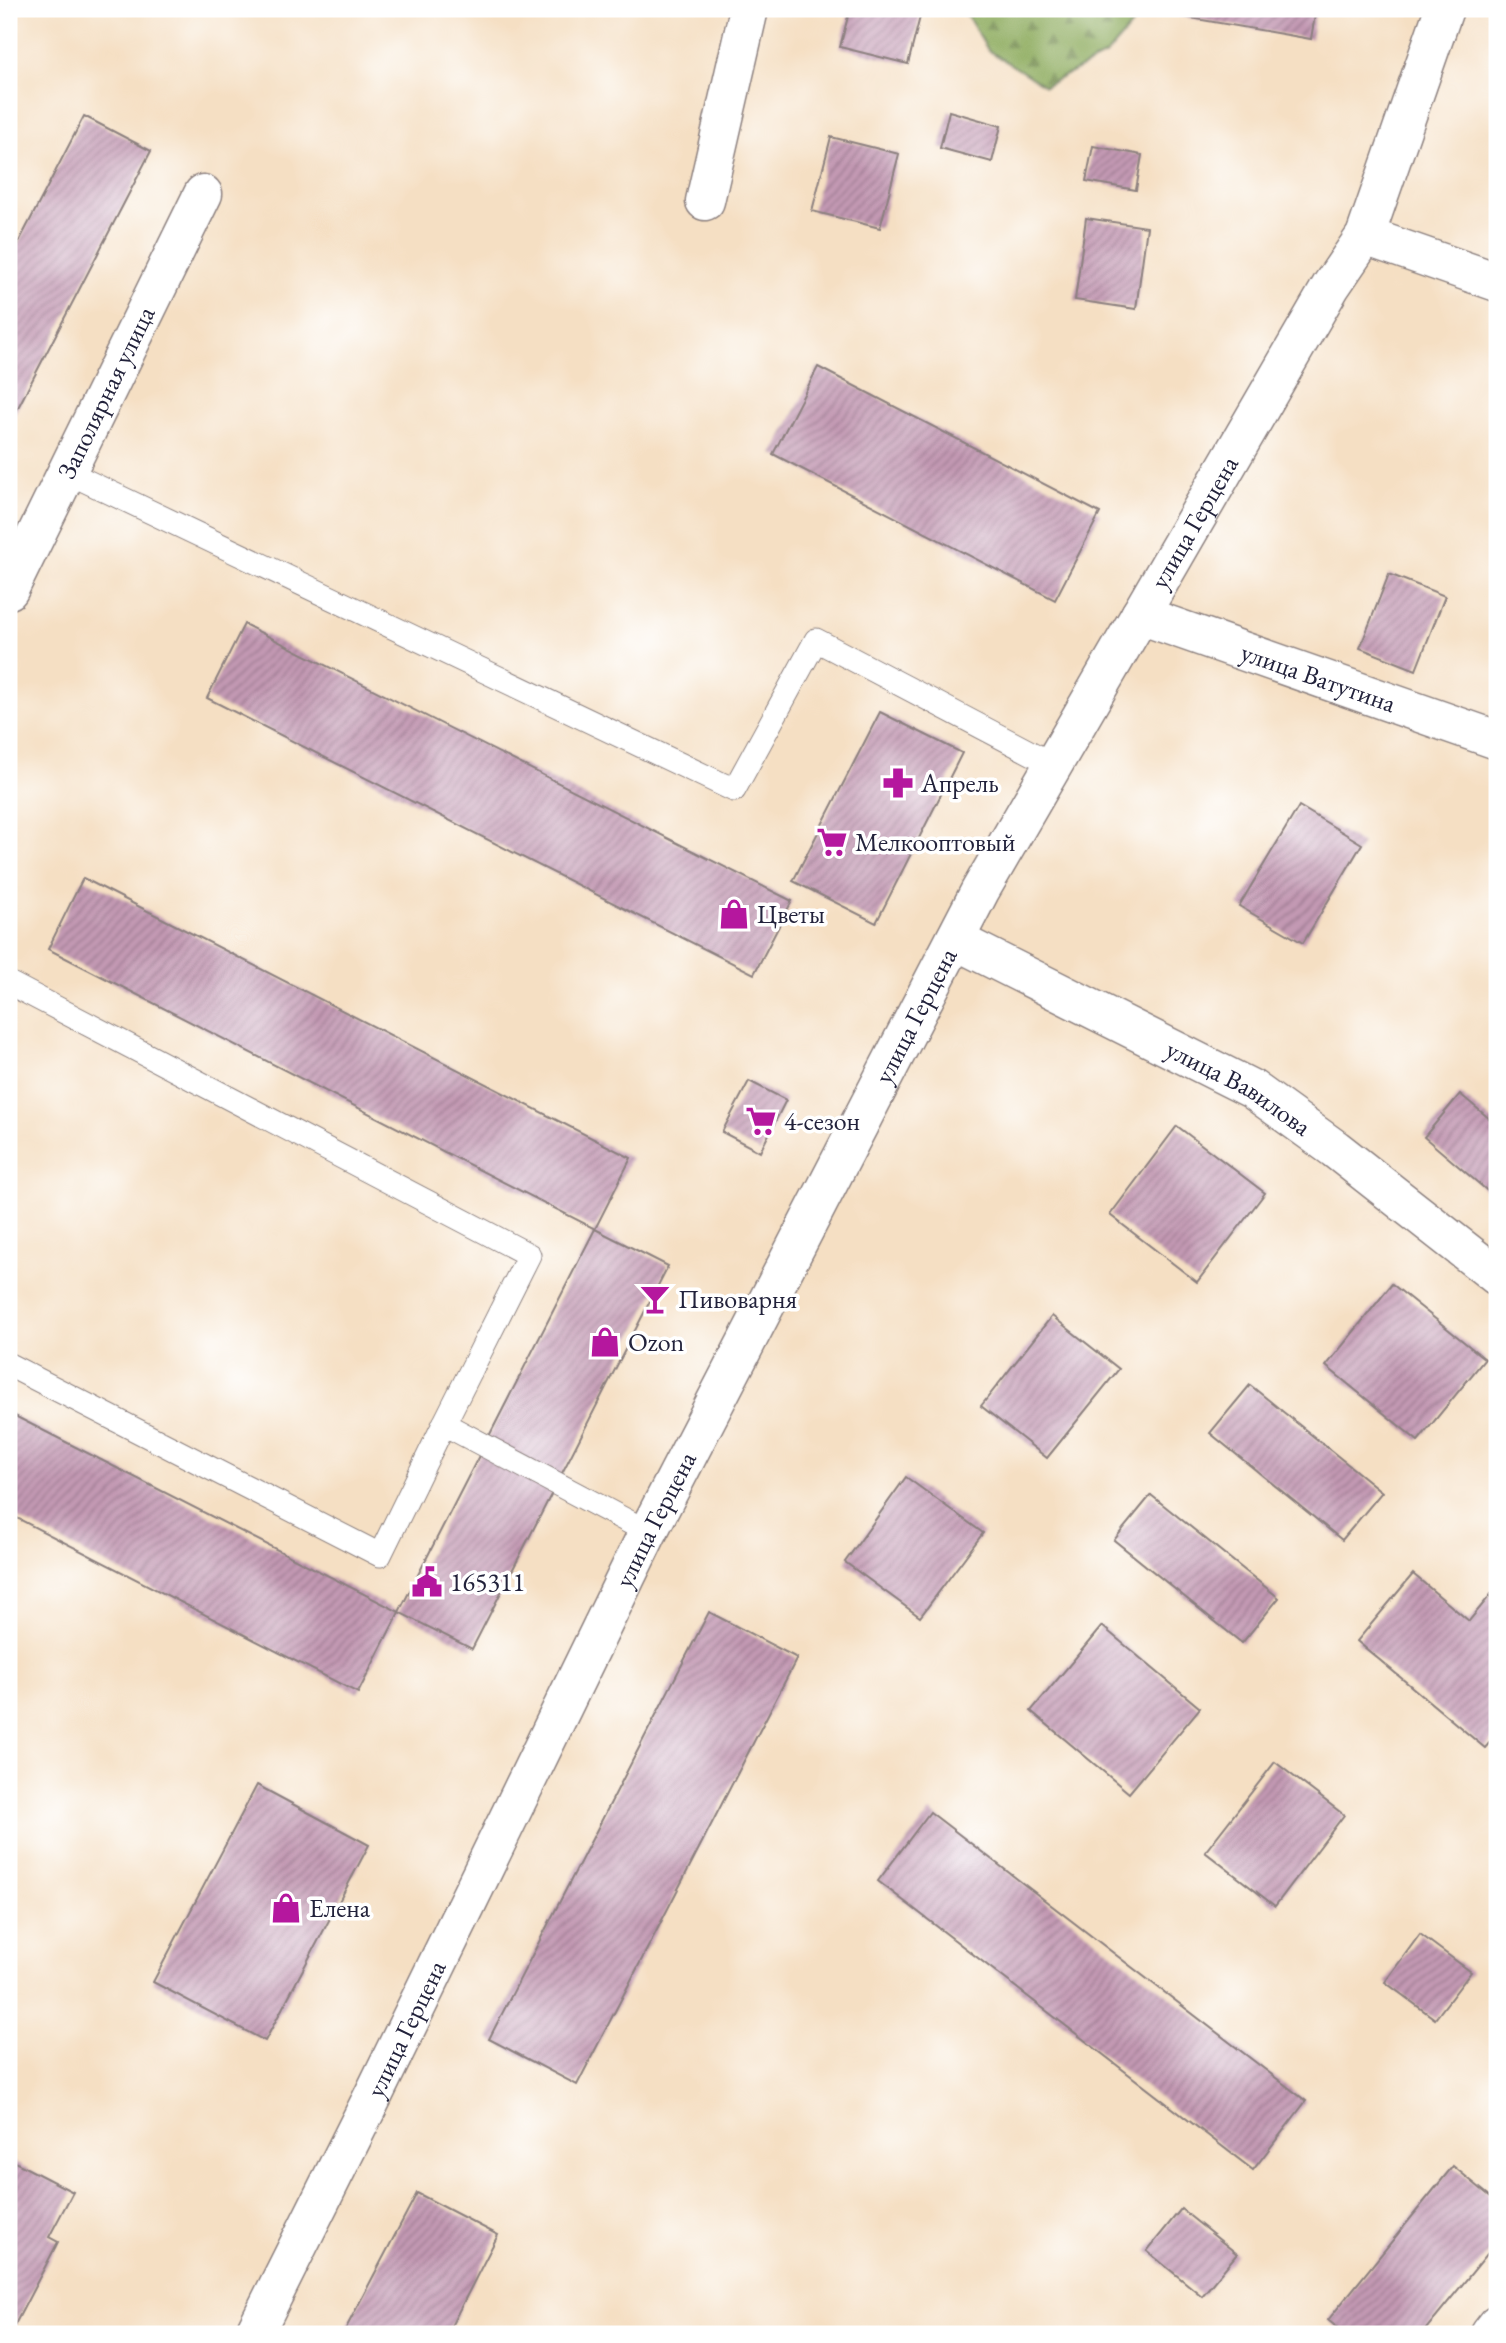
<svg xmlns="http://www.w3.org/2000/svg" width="1506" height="2343" font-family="'EB Garamond',serif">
	<defs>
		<pattern id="forest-firs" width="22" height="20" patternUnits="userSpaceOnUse" patternTransform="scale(1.75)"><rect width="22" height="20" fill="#8eac5f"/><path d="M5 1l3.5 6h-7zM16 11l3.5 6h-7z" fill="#748c50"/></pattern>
		<pattern id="building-hatch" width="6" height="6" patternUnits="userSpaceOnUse" patternTransform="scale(1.75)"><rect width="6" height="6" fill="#c399b3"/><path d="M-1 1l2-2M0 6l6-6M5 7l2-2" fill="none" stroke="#9e7c93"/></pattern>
	</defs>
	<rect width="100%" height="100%" fill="#fff"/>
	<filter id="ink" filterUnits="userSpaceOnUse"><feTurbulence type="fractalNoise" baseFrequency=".0143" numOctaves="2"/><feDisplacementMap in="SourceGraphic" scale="14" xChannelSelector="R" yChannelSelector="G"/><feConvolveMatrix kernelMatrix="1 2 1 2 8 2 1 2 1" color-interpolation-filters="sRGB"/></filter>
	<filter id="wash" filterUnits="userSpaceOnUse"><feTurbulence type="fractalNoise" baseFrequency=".00686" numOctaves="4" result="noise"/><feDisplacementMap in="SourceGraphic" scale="28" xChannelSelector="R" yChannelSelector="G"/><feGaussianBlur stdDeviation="1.57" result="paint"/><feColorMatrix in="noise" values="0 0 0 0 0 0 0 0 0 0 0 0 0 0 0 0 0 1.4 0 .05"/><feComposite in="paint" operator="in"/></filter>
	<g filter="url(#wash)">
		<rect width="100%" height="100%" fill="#f5dfc3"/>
		<path fill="url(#forest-firs)" stroke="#58674d" stroke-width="2" d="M963,9H1144L1145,10L1106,55L1045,86L988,50Z"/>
		<g id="blocks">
			<g fill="url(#building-hatch)">
				<path d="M850,9H922L908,64L840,47Z"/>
				<path d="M1180,9H1316L1311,39L1179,16Z"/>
				<path d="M949,111L1001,126L992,162L940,148Z"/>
				<path d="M84,116L151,151L9,425V261Z"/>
				<path d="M831,137L899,154L880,228L812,211Z"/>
				<path d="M1093,146L1142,155L1136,190L1086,181Z"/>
				<path d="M1086,218L1147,227L1136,309L1075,300Z"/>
				<path d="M818,367L1100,513L1055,600L773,454Z"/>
				<path d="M1389,574L1445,596L1416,670L1360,648Z"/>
				<path d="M244,624L792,901L754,974L207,698Z"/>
				<path d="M880,712L962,753L876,923L793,881Z"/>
				<path d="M1299,806L1362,844L1303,943L1239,906Z"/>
				<path d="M83,878L631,1158L595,1229L48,949Z"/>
				<path d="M749,1081L786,1100L760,1152L722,1132Z"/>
				<path d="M1460,1094L1497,1125V1199L1424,1137Z"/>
				<path d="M1177,1126L1265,1193L1197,1282L1110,1215Z"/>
				<path d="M595,1229L668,1266L472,1649L399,1612L358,1693L9,1514V1413L399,1612Z"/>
				<path d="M1392,1284L1485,1359L1418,1441L1326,1366Z"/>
				<path d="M1052,1316L1119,1369L1047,1458L981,1406Z"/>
				<path d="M1250,1385L1382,1492L1342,1540L1210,1433Z"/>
				<path d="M906,1477L983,1533L920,1617L845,1562Z"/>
				<path d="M1151,1495L1279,1598L1242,1643L1114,1540Z"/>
				<path d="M1413,1574L1469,1621L1497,1587V1734L1485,1748L1357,1641Z"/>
				<path d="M709,1612L797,1658L577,2085L489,2039Z"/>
				<path d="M1102,1626L1200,1708L1129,1793L1031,1711Z"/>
				<path d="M1275,1762L1344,1815L1275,1906L1205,1852Z"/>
				<path d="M257,1785L369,1845L265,2041L153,1982Z"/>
				<path d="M930,1812L1306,2101L1253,2170L878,1881Z"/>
				<path d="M1420,1934L1471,1972L1435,2019L1385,1982Z"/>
				<path d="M9,2159L73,2192L49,2237L58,2242L10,2334Z"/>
				<path d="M1453,2166L1497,2202V2242L1422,2334H1345L1328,2320Z"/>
				<path d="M417,2193L498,2235L447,2334H343Z"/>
				<path d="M1181,2209L1237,2254L1202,2296L1147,2251Z"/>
			</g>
		</g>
	</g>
	<g filter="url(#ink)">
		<use href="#blocks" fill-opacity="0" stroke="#8c807f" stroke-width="2"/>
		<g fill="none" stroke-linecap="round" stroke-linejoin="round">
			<g stroke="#8c807f" stroke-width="25">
				<g id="service">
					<path d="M67,472L734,790L816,640L1054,765"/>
					<path d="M9,983L529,1255L444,1424"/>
					<path d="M9,1365L380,1555L444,1424L648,1532"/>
				</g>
			</g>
			<g stroke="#8c807f" stroke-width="41">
				<g id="minor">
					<path d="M705,201L749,9"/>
					<path d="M1365,236L1497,282"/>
					<path id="s1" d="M9,590L203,194"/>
					<path id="s2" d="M1140,615L1497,740"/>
					<path id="s3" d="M955,940L1252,1089L1335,1149L1497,1276"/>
					<path id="s4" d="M254,2334L374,2094L648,1532L980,891L1331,286L1365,236L1444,9"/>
					<path d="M1490,2334L1497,2325"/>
				</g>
			</g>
			<use href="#service" stroke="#fff" stroke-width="23"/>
			<use href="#minor" stroke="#fff" stroke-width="38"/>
		</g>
	</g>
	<defs>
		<g id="pharmacy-bare" transform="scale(2.415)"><path d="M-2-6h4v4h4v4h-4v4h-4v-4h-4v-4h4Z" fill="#b5179e" stroke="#fff" stroke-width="2.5" paint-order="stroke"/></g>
		<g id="supermarket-bare" transform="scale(2.415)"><path d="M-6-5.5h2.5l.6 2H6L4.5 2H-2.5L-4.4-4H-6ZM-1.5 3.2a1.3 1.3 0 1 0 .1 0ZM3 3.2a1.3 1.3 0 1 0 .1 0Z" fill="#b5179e" stroke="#fff" stroke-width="2.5" paint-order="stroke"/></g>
		<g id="shop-bare" transform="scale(2.415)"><path d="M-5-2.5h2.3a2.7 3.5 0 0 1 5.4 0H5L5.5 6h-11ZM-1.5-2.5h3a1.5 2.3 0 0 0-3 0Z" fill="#b5179e" stroke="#fff" stroke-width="2.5" paint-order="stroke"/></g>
		<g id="bar-bare" transform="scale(2.415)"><path d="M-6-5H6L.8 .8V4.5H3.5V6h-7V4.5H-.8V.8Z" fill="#b5179e" stroke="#fff" stroke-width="2.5" paint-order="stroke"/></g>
		<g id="civic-bare" transform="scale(2.415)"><path d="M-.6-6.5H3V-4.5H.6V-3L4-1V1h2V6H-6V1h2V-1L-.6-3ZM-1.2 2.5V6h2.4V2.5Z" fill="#b5179e" stroke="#fff" stroke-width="2.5" paint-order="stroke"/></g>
	</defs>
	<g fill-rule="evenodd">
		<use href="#pharmacy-bare" x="898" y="783"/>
		<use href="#supermarket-bare" x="832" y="842"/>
		<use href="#shop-bare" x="734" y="914"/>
		<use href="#supermarket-bare" x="761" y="1121"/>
		<use href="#bar-bare" x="655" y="1299"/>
		<use href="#shop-bare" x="605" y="1342"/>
		<use href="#civic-bare" x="427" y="1582"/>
		<use href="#shop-bare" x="286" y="1908"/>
	</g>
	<g text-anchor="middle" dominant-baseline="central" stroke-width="7" stroke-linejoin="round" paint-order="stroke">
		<g font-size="26" fill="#22223b" stroke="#fff">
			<text stroke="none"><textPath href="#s1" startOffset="220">Заполярная улица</textPath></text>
			<text stroke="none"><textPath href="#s4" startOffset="2042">улица Герцена</textPath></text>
			<text stroke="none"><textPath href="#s2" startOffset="189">улица Ватутина</textPath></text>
			<text stroke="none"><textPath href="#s4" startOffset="1475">улица Герцена</textPath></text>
			<text stroke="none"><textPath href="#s3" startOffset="320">улица Вавилова</textPath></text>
			<text stroke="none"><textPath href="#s4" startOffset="908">улица Герцена</textPath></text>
			<text stroke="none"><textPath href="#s4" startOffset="341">улица Герцена</textPath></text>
		</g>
		<g font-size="26" fill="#22223b" stroke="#fff" text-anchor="start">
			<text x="921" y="783">Апрель</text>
			<text x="855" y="842">Мелкооптовый</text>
			<text x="757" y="914">Цветы</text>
			<text x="784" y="1121">4-сезон</text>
			<text x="678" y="1299">Пивоварня</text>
			<text x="628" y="1342">Ozon</text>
			<text x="450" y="1582">165311</text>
			<text x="309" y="1908">Елена</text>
		</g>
	</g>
	<rect width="1506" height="2343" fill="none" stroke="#fff" stroke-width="35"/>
</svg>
